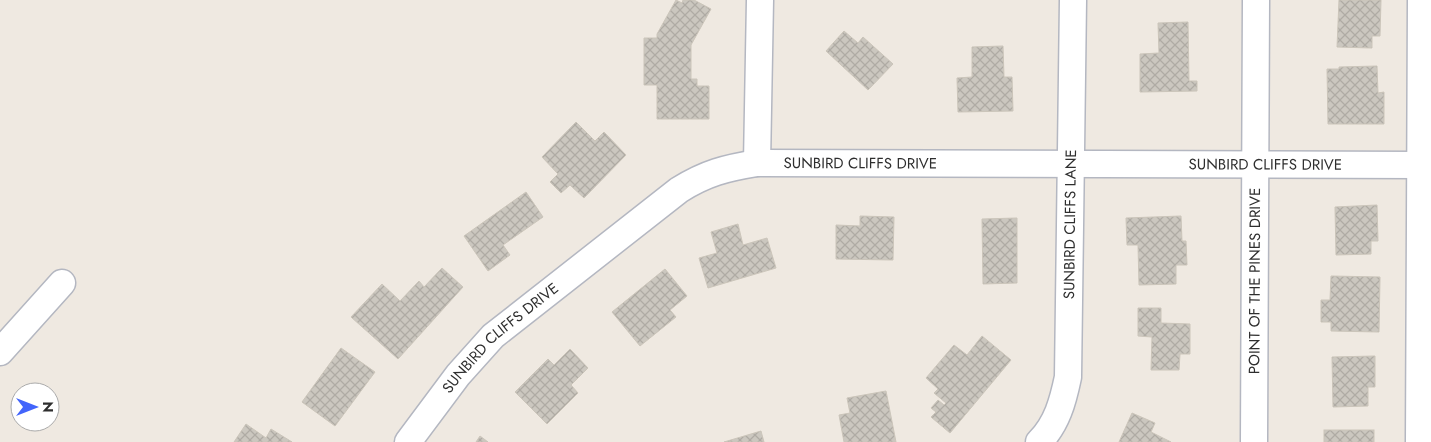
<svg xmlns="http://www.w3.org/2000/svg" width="1431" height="442" font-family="Jost,sans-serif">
	<defs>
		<pattern id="building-cross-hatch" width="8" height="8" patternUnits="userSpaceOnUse" patternTransform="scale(1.25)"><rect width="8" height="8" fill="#cbc7bf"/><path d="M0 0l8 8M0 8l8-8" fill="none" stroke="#afaba4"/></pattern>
	</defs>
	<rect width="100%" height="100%" fill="#efe9e1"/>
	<g fill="url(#building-cross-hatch)" stroke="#cbc5ba">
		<path d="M676,0L682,3L683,0H694L711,9L691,45V79H697V86H709V119H657V85H644V38H657V34Z"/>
		<path d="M1339,0H1381L1380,36H1372V48L1337,47Z"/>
		<path d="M1188,22L1189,81H1197V91L1140,92V54L1159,53L1158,23Z"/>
		<path d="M844,31L858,43L863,37L893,64L868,90L826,51Z"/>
		<path d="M1003,46L1004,77H1012L1013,111L958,112L957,78L972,77V47Z"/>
		<path d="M1377,66L1378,93L1384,92V124H1328L1327,69H1339V67Z"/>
		<path d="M576,122L595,141L604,132L626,155L584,198L570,185L561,193L550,182L558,174L542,157Z"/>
		<path d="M526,192L543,217L503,245L510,255L488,271L464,236Z"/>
		<path d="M1377,205L1378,241H1371V254L1336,255L1335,207Z"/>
		<path d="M860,216L894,217L893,260L836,259V225L860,226Z"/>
		<path d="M1181,216L1182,241H1186L1187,265H1176V284L1139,285L1138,245H1127L1126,218Z"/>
		<path d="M1017,218V283L983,284L982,219Z"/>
		<path d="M738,224L743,245L767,238L776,268L708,288L699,258L717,253L711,232Z"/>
		<path d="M442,268L463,287L398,359L351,317L382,284L400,301L419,281L424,287Z"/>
		<path d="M665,269L687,296L670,310L676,317L640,346L612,312Z"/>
		<path d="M1331,276L1380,277L1379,332L1331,331V322H1321V300H1330Z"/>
		<path d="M1138,308H1161V323L1190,324V354H1180L1179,370H1151L1152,337L1138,336Z"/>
		<path d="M982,336L1011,360L950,433L931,417L936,412L931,408L938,400L944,405L946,403L934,393L938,389L926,378L954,345L967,355Z"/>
		<path d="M341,348L375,372L335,426L302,402Z"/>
		<path d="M570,349L588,368L571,385L578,393L547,424L515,392L548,359L554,365Z"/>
		<path d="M1375,356V387H1368V406L1333,407L1332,357Z"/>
		<path d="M886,391L896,442H844L839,415L850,413L847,398Z"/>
		<path d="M1132,413L1155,423L1151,432L1171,442H1119Z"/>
		<path d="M246,424L266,438L271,429L292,442H234Z"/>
		<rect x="1324" y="430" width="50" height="12"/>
		<path d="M761,431L764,442H724Z"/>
		<path d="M480,436L488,442H476Z"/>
	</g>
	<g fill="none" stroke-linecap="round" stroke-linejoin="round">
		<g stroke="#b4b7c1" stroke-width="29">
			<g id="minor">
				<path d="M757,163L760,0"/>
				<path d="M0,352L62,283"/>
				<path id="s1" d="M408,442L458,375L493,336L679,190C706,173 726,168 757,163L1420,165"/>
				<path id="s2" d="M1039,442C1057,424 1063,401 1068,377L1073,0"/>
				<path id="s3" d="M1254,442L1256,0"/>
				<path d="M1419,442L1421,0"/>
			</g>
		</g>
		<use href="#minor" stroke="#fff" stroke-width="26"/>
	</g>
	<g text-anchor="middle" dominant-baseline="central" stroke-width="4" stroke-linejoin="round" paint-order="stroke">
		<g font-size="15" fill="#2e2e2e" stroke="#fff">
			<text stroke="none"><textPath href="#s1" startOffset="559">SUNBIRD CLIFFS DRIVE</textPath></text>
			<text stroke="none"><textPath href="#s1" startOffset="964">SUNBIRD CLIFFS DRIVE</textPath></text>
			<text stroke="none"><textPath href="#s2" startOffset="225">SUNBIRD CLIFFS LANE</textPath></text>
			<text stroke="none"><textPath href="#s3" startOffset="161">POINT OF THE PINES DRIVE</textPath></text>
			<text stroke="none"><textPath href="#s1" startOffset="140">SUNBIRD CLIFFS DRIVE</textPath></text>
		</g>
	</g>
	<g transform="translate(35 407) rotate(90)"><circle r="24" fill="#ffffff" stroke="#ababab"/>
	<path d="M0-4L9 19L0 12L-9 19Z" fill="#4264fb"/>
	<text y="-8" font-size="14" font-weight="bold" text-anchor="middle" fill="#2e2e2e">N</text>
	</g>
</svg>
